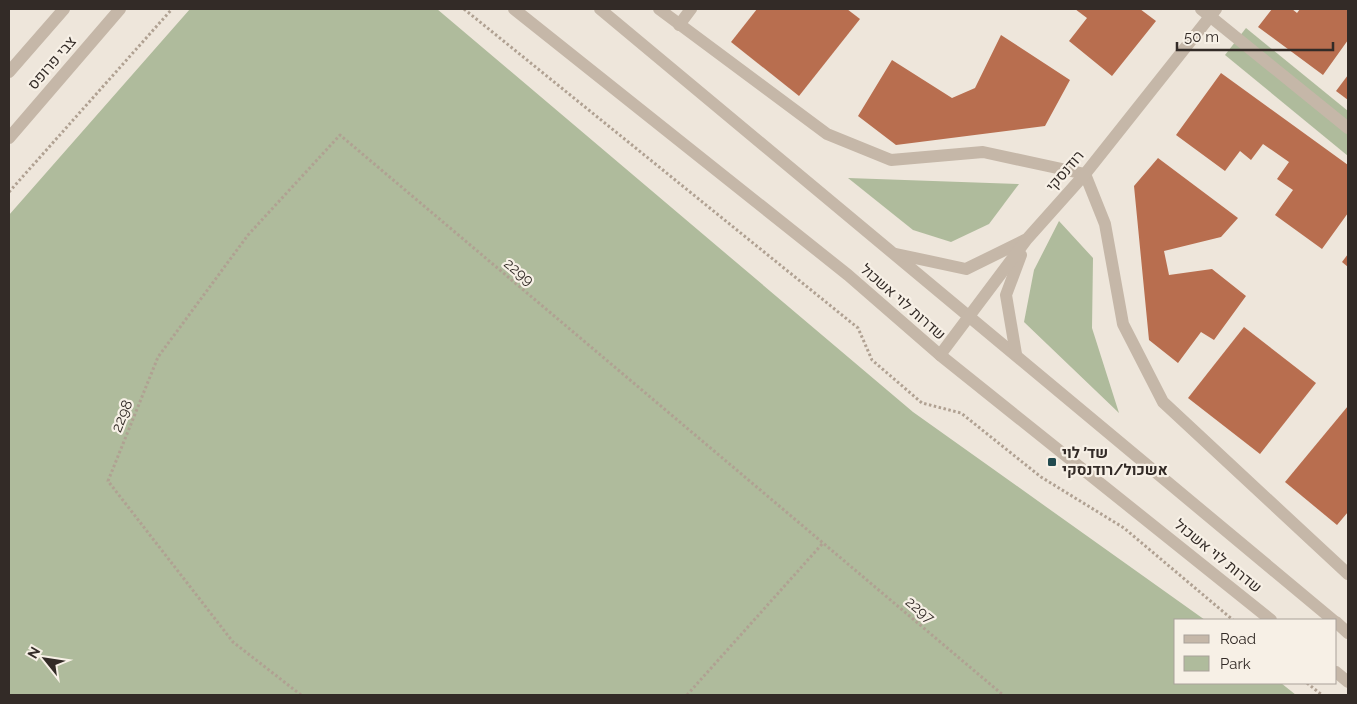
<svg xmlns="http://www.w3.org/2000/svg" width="1357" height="704" font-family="Raleway,Heebo,sans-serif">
	<rect width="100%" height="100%" fill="#eee6db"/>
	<g fill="#afbb9c">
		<path d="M190,9H437L913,412L1205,620H1176V683H1281L1296,695H9V215Z"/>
		<path d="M1246,28L1348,111V156L1225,55Z"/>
		<path d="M848,178L1019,184L989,224L951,242L913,230Z"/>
		<path d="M1059,221L1093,258L1092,328L1119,413L1024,322L1034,270Z"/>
	</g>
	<g fill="#b86e4f">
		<path d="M757,9H847L860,19L799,96L731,42Z"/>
		<path d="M1075,9H1140L1156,21L1112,76L1069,41L1087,18Z"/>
		<path d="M1272,9H1292L1297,13L1300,9H1348V40L1323,75L1258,27Z"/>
		<path d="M1001,35L1070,80L1045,126L896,145L858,116L892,60L952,98L975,88Z"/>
		<path d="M1221,73L1348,165V213L1322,249L1275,215L1293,190L1277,179L1289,162L1263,144L1251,160L1240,151L1225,171L1176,135Z"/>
		<path d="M1348,75V100L1336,91Z"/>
		<path d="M1158,158L1238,218L1221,237L1164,251L1169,275L1212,269L1246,296L1214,340L1201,332L1178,363L1149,340L1134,186Z"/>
		<path d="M1348,254V267L1342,262Z"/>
		<path d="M1244,327L1316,383L1260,454L1188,398Z"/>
		<path d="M1348,406V512L1337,525L1285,482Z"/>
	</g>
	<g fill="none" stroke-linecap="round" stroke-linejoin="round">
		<g stroke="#b0a192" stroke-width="3" stroke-dasharray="2.5 2.5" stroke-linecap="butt">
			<path d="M464,9L858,328L872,360L922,403L961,413L1041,477L1124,528L1233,620"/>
			<path d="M9,192L172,9"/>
			<path d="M1307,683L1322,695"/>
			<path d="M301,695L233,642L108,481L158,357L248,235L340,135L1003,695"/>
			<path d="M687,695L823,543"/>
		</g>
		<g stroke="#c5b7a8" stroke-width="12">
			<path d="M514,9L848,275L940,355L1271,620"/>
			<path d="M600,9L1333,620"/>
			<path d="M659,9L827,134L891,160L983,152L1085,174L1105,224L1123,324L1163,402L1348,574"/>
			<path d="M1201,9L1348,128"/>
			<path d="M679,25L691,9"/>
			<path d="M9,72L64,9"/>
			<path d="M9,138L120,9"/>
			<path d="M896,254L966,269L1025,240"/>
			<path d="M1016,354L1006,295L1021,255"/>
			<path d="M940,355L1027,239L1085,174L1216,9"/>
			<path d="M1336,622L1348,633"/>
			<path d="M1336,672L1348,682"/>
		</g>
	</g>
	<rect fill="#224a4f" stroke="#f7f0e6" stroke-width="2" x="1047" y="457" width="10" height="10" rx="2.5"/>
	<g text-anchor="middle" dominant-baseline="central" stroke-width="4.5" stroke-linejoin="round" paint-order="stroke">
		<g font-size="15" fill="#332b27" stroke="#f7f0e6">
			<text transform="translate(52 63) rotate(-49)">צבי פרופס</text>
			<text transform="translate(1065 171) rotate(-49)">רודנסקי</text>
			<text transform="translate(519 272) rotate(40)">2299</text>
			<text transform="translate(903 302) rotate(41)">שדרות לוי אשכול</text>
			<text transform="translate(122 416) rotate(-68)">2298</text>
			<text transform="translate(1218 556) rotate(39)">שדרות לוי אשכול</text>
			<text transform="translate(920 610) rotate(40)">2297</text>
		</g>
		<g font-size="15" font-weight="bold" fill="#332b27" stroke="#f7f0e6" text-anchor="start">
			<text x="1062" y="453">שד׳ לוי<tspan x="1062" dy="17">אשכול/רודנסקי</tspan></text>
		</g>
	</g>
	<rect width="1357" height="704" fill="none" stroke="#332b27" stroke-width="20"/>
	<rect x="1174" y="619" width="162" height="65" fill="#f7f0e6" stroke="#a9a19a"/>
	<rect x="1184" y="635" width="25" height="8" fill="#c5b7a8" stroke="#a9a19a"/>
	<text x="1220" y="644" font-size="15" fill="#332b27">Road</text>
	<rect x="1184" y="656" width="25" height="15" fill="#afbb9c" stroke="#a9a19a"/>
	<text x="1220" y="669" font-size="15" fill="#332b27">Park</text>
	<g transform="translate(45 659) rotate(300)" stroke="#f7f0e6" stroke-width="4" paint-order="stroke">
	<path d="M0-4L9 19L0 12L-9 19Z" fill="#332b27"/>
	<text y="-8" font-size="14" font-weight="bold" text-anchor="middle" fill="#332b27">N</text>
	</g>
	<path d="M1177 42v8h156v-8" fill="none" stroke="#332b27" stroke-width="2.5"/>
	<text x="1184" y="42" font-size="15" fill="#332b27" stroke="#f7f0e6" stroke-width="4" paint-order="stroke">50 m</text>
</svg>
